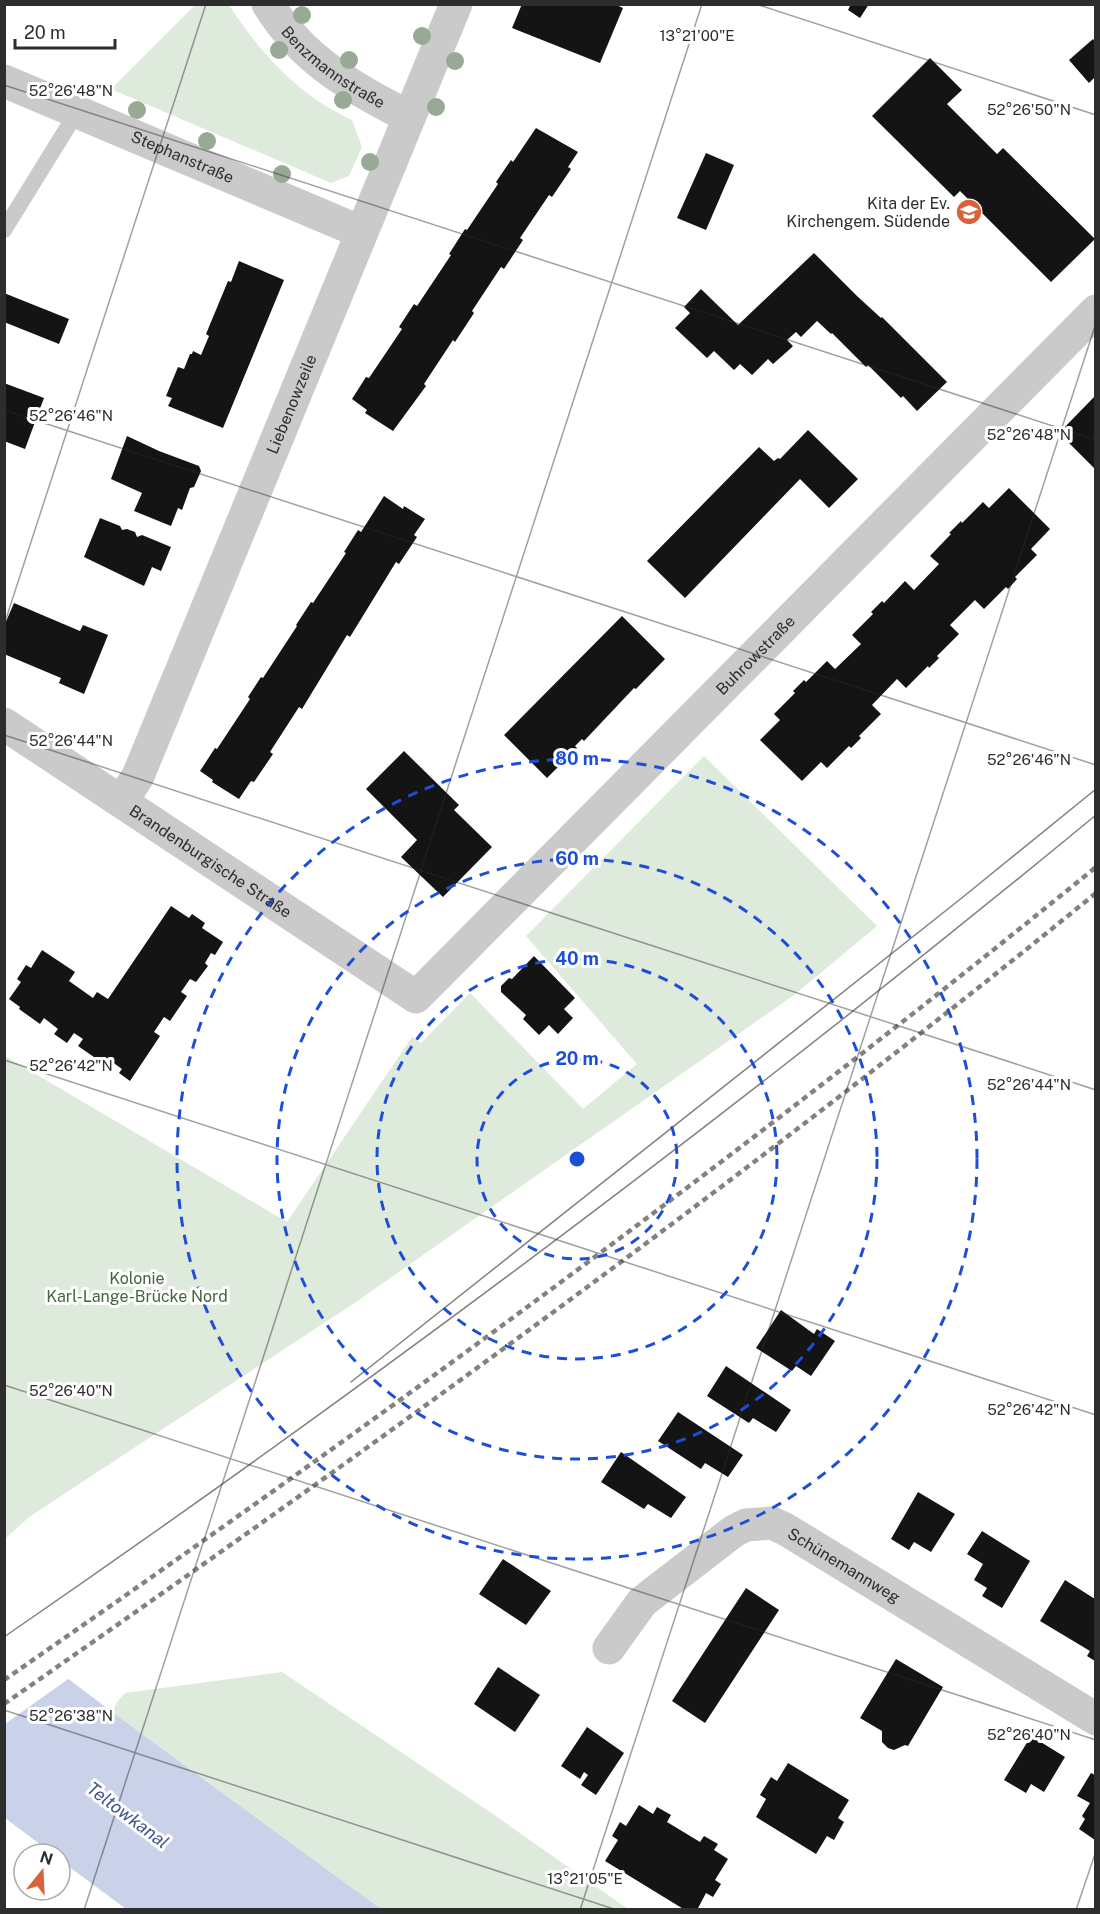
<svg xmlns="http://www.w3.org/2000/svg" width="1100" height="1914" font-family="'Public Sans',sans-serif">
	<rect width="100%" height="100%" fill="#fff"/>
	<g fill="#deeadb">
		<path d="M195,5H229C261,54 298,95 352,120L362,147L349,176L331,183L111,89Z"/>
		<path d="M704,756L877,926L794,995L356,1302L29,1517L5,1539V1056L287,1222L412,1037L421,1043L470,993L583,1109L637,1064L526,936Z"/>
		<path d="M282,1672L490,1812L628,1909H381L112,1712L117,1702L125,1693Z"/>
	</g>
	<path fill="#c9d2e8" d="M4,1630L112,1712L381,1909H126L60,1860V1854H53L5,1818Z"/>
	<path fill="#fff" d="M4,1627L71,1677L5,1724H4Z"/>
	<g fill="#141414">
		<path d="M522,4H614L623,8L600,63L512,28Z"/>
		<path d="M851,4H869L860,18L848,10Z"/>
		<path d="M1093,39L1095,42V77L1089,83L1069,60Z"/>
		<path d="M930,58L962,90L947,104L997,154L1003,148L1095,239L1051,282L960,191L954,197L872,116Z"/>
		<path d="M536,128L578,152L568,167L571,169L552,197L549,195L520,238L523,240L504,269L501,267L472,311L474,313L455,342L453,340L424,384L426,386L393,431L365,413L367,410L352,399L366,377L369,378L402,329L399,327L414,304L417,306L451,255L449,254L465,229L467,230L498,184L496,182L511,160L513,162Z"/>
		<path d="M706,153L734,165L706,230L677,218Z"/>
		<path d="M814,253L857,296L881,318L882,317L947,382L917,411L903,396L901,398L868,365L866,367L832,333L831,334L817,321L801,337L796,332L787,340L793,346L790,349L773,364L768,359L752,375L740,364L734,370L714,351L707,358L675,328L690,313L684,307L701,289L738,325Z"/>
		<path d="M239,261L284,280L223,428L168,406L172,398L166,396L178,367L184,369L190,354H192L193,351L201,355L209,336L206,334L228,281L231,282Z"/>
		<path d="M4,293L69,319L59,344L4,322Z"/>
		<path d="M4,383L44,398L25,449L4,441Z"/>
		<path d="M1095,396V469L1059,433Z"/>
		<path d="M808,430L858,479L829,508L800,479L685,598L647,561L759,447L774,461L778,458L780,459Z"/>
		<path d="M127,436L159,451L199,466L201,471L194,487L190,488L182,510L178,508L171,526L134,511L142,493L111,479Z"/>
		<path d="M1009,488L1050,529L1031,549L1037,555L1015,577L1017,579L1008,589L1006,587L984,609L975,600L950,625L959,634L937,656L939,658L929,668L928,666L906,688L897,679L872,705L881,714L859,736L861,738L851,748L849,746L827,768L821,762L802,781L760,740L780,720L774,714L795,693L793,691L804,680L806,682L827,661L835,669L861,644L852,635L873,614L871,612L882,601L884,603L905,581L914,590L939,564L930,556L951,534L949,533L961,521L962,523L983,502L989,508Z"/>
		<path d="M384,496L403,509L404,506L425,519L414,535L417,537L399,564L396,562L350,637L347,635L302,709L299,707L270,752L273,754L254,782L251,781L239,799L212,782L213,780L200,771L215,748L217,749L250,699L248,697L261,677L263,678L297,626L296,625L311,602L313,603L346,553L344,552L358,530L361,532Z"/>
		<path d="M100,518L120,526L122,530L127,529L135,532L137,537L142,535L171,547L161,571L152,567L144,586L84,557Z"/>
		<path d="M14,603L80,631L83,625L108,635L84,694L59,683L61,678L4,654V626Z"/>
		<path d="M622,616L665,659L636,689L634,688L584,741L582,739L575,746L577,748L547,778L504,735Z"/>
		<path d="M404,751L459,805L454,810L492,847L443,897L401,857L417,840L366,789Z"/>
		<path d="M171,906L189,918L192,914L205,923L202,928L223,942L215,955L211,953L205,963L208,966L196,982L190,979L181,992L187,996L170,1021L164,1017L154,1032L160,1036L130,1081L119,1073L122,1069L108,1059L104,1064L78,1046L83,1039L74,1033L67,1043L54,1034L58,1029L44,1018L40,1024L19,1009L20,1007L9,999L21,982L17,979L26,965L31,968L42,950L75,972L69,981L93,998L97,992L108,999Z"/>
		<path d="M534,956L575,998L564,1009L573,1018L558,1034L549,1025L539,1035L523,1019L526,1015L501,992V986L509,978L512,979Z"/>
		<path d="M781,1310L814,1334L817,1329L835,1341L811,1376L796,1366L792,1371L756,1348Z"/>
		<path d="M726,1366L791,1410L776,1432L753,1418L749,1423L707,1396Z"/>
		<path d="M678,1412L743,1455L728,1477L705,1463L701,1469L658,1441Z"/>
		<path d="M621,1452L686,1497L671,1518L648,1504L644,1509L601,1482Z"/>
		<path d="M918,1492L955,1514L931,1552L914,1542L909,1550L891,1539Z"/>
		<path d="M982,1531L1030,1561L1002,1608L982,1596L987,1588L974,1580L983,1564L967,1554Z"/>
		<path d="M503,1559L551,1591L526,1625L479,1594Z"/>
		<path d="M1065,1580L1095,1599V1661L1087,1656L1090,1651L1040,1621Z"/>
		<path d="M746,1588L779,1610L705,1723L672,1701Z"/>
		<path d="M896,1659L943,1687L908,1746L905,1745L894,1750L888,1748L882,1742V1731L860,1718Z"/>
		<path d="M498,1667L540,1695L515,1732L474,1704Z"/>
		<path d="M587,1727L624,1753L596,1795L581,1785L588,1775L584,1772L580,1779L561,1766Z"/>
		<path d="M1031,1736L1065,1757L1044,1792L1031,1784L1026,1793L1004,1780Z"/>
		<path d="M788,1763L849,1800L838,1818L844,1822L834,1840L827,1836L816,1854L756,1817L766,1799L760,1795L771,1777L777,1781Z"/>
		<path d="M1091,1773L1095,1775V1840L1079,1829L1085,1819L1082,1816L1090,1803L1077,1796Z"/>
		<path d="M639,1805L653,1814L657,1807L671,1815L667,1822L700,1842L704,1836L718,1844L714,1850L728,1859L715,1880L721,1884L713,1897L706,1893L697,1910H685L605,1861L618,1840L612,1836L620,1822L626,1826Z"/>
	</g>
	<g fill="none" stroke-linecap="round" stroke-linejoin="round">
		<path stroke="#cacaca" stroke-width="16" d="M4,230L77,112"/>
		<g stroke="#cacaca" stroke-width="33">
			<path id="s1" d="M268,4C303,61 352,87 409,117"/>
			<path id="s2" d="M4,81L361,232"/>
			<path id="s3" d="M4,724L416,997L1096,311"/>
			<path id="s4" d="M122,801L138,776L456,4"/>
			<path id="s5" d="M609,1648L642,1602L734,1531L746,1525L772,1523L785,1529L1096,1719"/>
		</g>
		<g stroke="#828282" stroke-width="1.5">
			<path d="M351,1382L963,897L1096,789"/>
			<path d="M4,1637C380,1378 744,1105 1096,815"/>
		</g>
		<g stroke="#828282" stroke-width="4.5" stroke-dasharray="6 4.5" stroke-linecap="butt">
			<path d="M4,1680C377,1422 744,1154 1096,867"/>
			<path d="M4,1704C376,1445 744,1180 1096,893"/>
		</g>
	</g>
	<g fill="#98aa95">
		<circle cx="302" cy="15" r="9"/>
		<circle cx="422" cy="36" r="9"/>
		<circle cx="279" cy="50" r="9"/>
		<circle cx="349" cy="60" r="9"/>
		<circle cx="455" cy="61" r="9"/>
		<circle cx="343" cy="100" r="9"/>
		<circle cx="436" cy="107" r="9"/>
		<circle cx="137" cy="110" r="9"/>
		<circle cx="207" cy="141" r="9"/>
		<circle cx="370" cy="162" r="9"/>
		<circle cx="282" cy="174" r="9"/>
	</g>
	<path fill="none" stroke="#2d2d2d" stroke-width="1.5" stroke-opacity="0.45" d="M756,4L1096,115M4,85L1096,440M4,410L1096,765M4,625L206,4M4,735L1096,1090M4,1060L1096,1415M4,1385L1096,1740M4,1710L617,1910M84,1910L702,4M580,1910L1096,323M1076,1910L1096,1851"/>
	<g fill="none" stroke="#1d4ed8" stroke-width="3" stroke-dasharray="10 8">
		<circle cx="577" cy="1159" r="100"/>
		<circle cx="577" cy="1159" r="200"/>
		<circle cx="577" cy="1159" r="300"/>
		<circle cx="577" cy="1159" r="400"/>
	</g>
	<defs>
		<g id="school-disc" transform="scale(1.35)"><circle r="9.5" fill="#d8633b" stroke="#fff"/><path d="M0-5L7-2L0 1L-7-2ZM-4 1L0 2.5L4 1V4Q0 6-4 4Z" fill="#fff"/></g>
	</defs>
	<g fill-rule="evenodd">
		<use href="#school-disc" x="969" y="212"/>
	</g>
	<g text-anchor="middle" dominant-baseline="central" stroke-width="6" stroke-linejoin="round" paint-order="stroke">
		<g font-size="16" fill="#2d2d2d" stroke="#fff">
			<text stroke="none"><textPath href="#s1" startOffset="92">Benzmannstraße</textPath></text>
			<text stroke="none"><textPath href="#s2" startOffset="194">Stephanstraße</textPath></text>
			<text stroke="none"><textPath href="#s4" startOffset="432">Liebenowzeile</textPath></text>
			<text stroke="none"><textPath href="#s3" startOffset="976">Buhrowstraße</textPath></text>
			<text stroke="none"><textPath href="#s3" startOffset="248">Brandenburgische Straße</textPath></text>
			<text stroke="none"><textPath href="#s5" startOffset="296">Schünemannweg</textPath></text>
		</g>
		<g font-size="16" fill="#2d2d2d" stroke="#fff" text-anchor="end">
			<text x="950" y="203">Kita der Ev.<tspan x="950" dy="18">Kirchengem. Südende</tspan></text>
		</g>
		<g font-size="16" fill="#43653e" stroke="#fff">
			<text x="137" y="1278">Kolonie<tspan x="137" dy="18">Karl-Lange-Brücke Nord</tspan></text>
		</g>
		<g font-size="18" font-style="italic" fill="#415589" stroke="#fff">
			<text transform="translate(128 1815) rotate(37)">Teltowkanal</text>
		</g>
	</g>
	<g font-size="15" text-anchor="middle" fill="#2d2d2d" stroke="#fff" stroke-width="6" stroke-linejoin="round" paint-order="stroke">
		<text x="697" y="41">13°21'00"E</text>
		<text x="71" y="96">52°26'48"N</text>
		<text x="1029" y="115">52°26'50"N</text>
		<text x="71" y="421">52°26'46"N</text>
		<text x="1029" y="440">52°26'48"N</text>
		<text x="71" y="746">52°26'44"N</text>
		<text x="1029" y="765">52°26'46"N</text>
		<text x="71" y="1071">52°26'42"N</text>
		<text x="1029" y="1090">52°26'44"N</text>
		<text x="71" y="1396">52°26'40"N</text>
		<text x="1029" y="1415">52°26'42"N</text>
		<text x="71" y="1721">52°26'38"N</text>
		<text x="1029" y="1740">52°26'40"N</text>
		<text x="585" y="1884">13°21'05"E</text>
	</g>
	<circle cx="577" cy="1159" r="9" fill="#1d4ed8" stroke="#fff" stroke-width="3"/>
	<g font-size="18" text-anchor="middle" font-weight="bold" fill="#1d4ed8" stroke="#fff" stroke-width="6" stroke-linejoin="round" paint-order="stroke">
		<text x="577" y="765">80 m</text>
		<text x="577" y="865">60 m</text>
		<text x="577" y="965">40 m</text>
		<text x="577" y="1065">20 m</text>
	</g>
	<rect width="1100" height="1914" fill="none" stroke="#2d2d2d" stroke-width="12"/>
	<g transform="translate(42 1872) rotate(18)"><circle r="28" fill="#ffffff" stroke="#ababab" stroke-width="1.5"/>
	<path d="M0-4.5L10 22L0 15L-10 22Z" fill="#d8633b"/>
	<text y="-9" font-size="16" font-weight="bold" text-anchor="middle" fill="#2d2d2d">N</text>
	</g>
	<path d="M15 39v9h100v-9" fill="none" stroke="#2d2d2d" stroke-width="3"/>
	<text x="24" y="39" font-size="18" fill="#2d2d2d" stroke="#ffffff" stroke-width="4.5" paint-order="stroke">20 m</text>
</svg>
